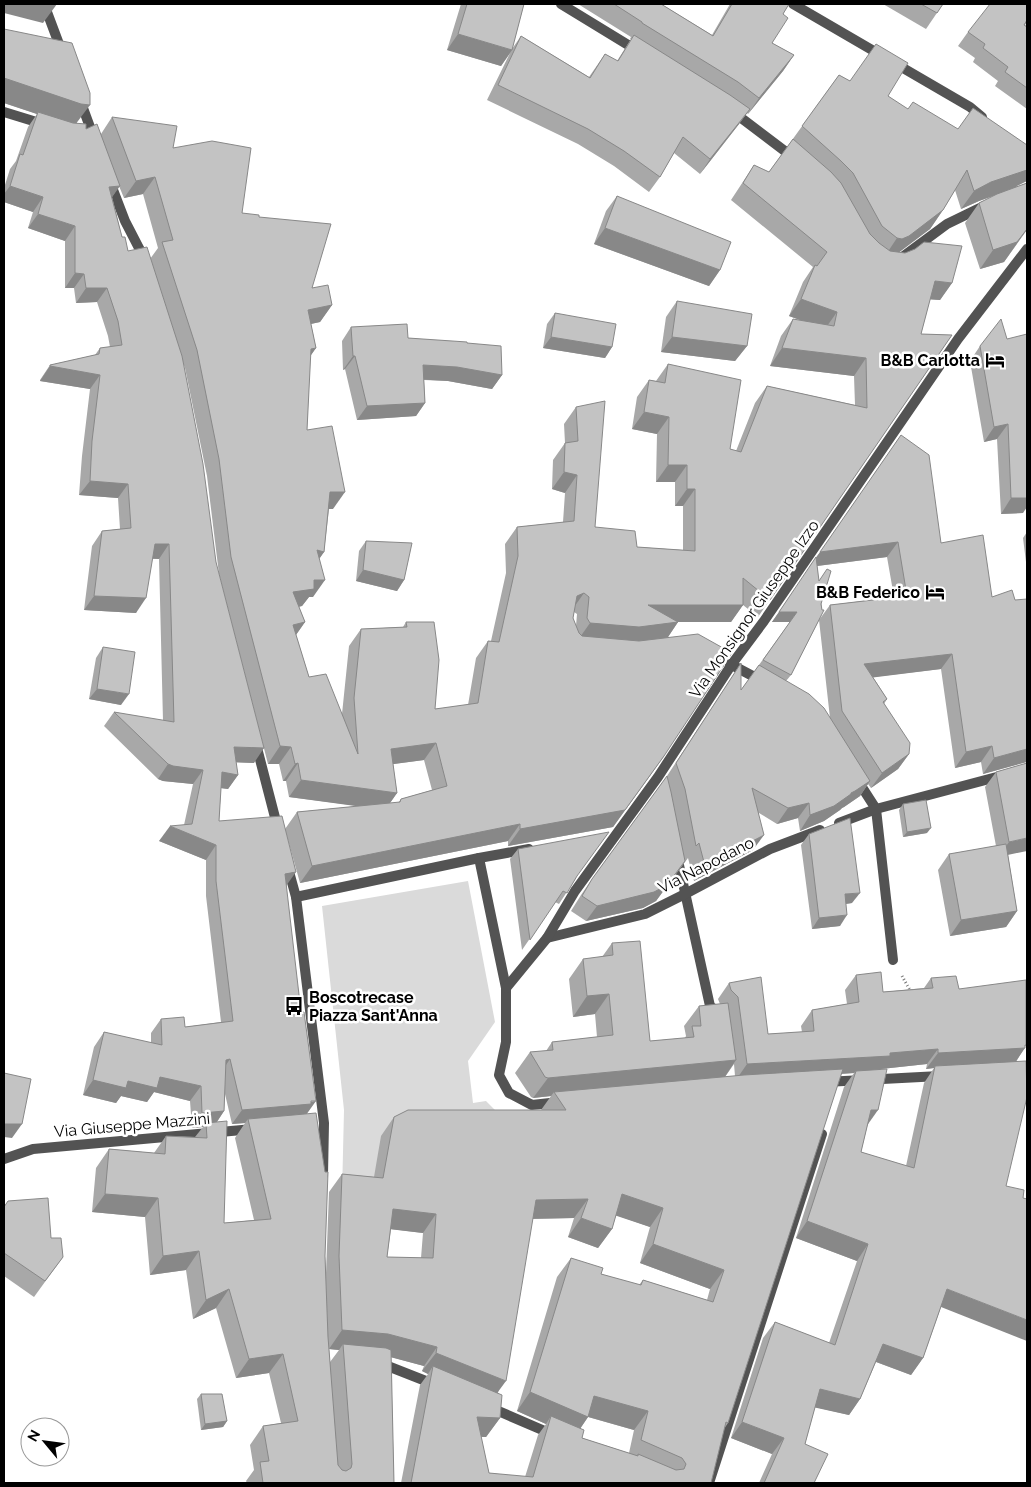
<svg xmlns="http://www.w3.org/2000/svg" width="1031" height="1487" font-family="Raleway,sans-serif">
	<rect width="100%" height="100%" fill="#fff"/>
	<path fill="#dadada" d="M468,881L495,1022L468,1061L473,1103L486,1101L497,1112L370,1197L342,1194L344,1110L322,906Z"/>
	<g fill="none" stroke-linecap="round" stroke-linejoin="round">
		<path stroke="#757575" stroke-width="3" stroke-dasharray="1 2.5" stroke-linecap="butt" d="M902,976L911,992"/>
		<g stroke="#535353" stroke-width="10">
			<path d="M561,4L638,51"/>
			<path d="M732,111L794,158"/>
			<path d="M4,112L43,124"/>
			<path d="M901,258L947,224L984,206"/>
			<path d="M730,664L764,682"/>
			<path d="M858,781L876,809L893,960"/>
			<path d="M839,823L876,809L1027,769"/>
			<path d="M677,856L710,1006L720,1014"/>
			<path d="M479,858L506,988V1042L499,1075L509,1093L532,1105L559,1102"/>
			<path d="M296,897L479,858L529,849"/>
			<path d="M547,938L645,914L685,894L770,849L820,830"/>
			<path d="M506,988L547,938L575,891L658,777L732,664L764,621L958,339L1027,249"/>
			<path d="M825,1082L940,1076"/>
			<path d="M380,1363L436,1385"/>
			<path d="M489,1407L554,1435"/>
			<path d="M709,1483L822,1134"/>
		</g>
		<g stroke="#535353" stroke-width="10">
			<path d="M44,4L62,52"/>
			<path d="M793,4L970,107L982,117"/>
			<path d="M80,100L94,138"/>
			<path d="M110,182L125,221L140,250L143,261"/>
			<path d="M256,744L278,829"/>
			<path d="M288,868L296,897L324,1123L323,1175"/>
			<path d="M4,1159L33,1149L253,1129"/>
		</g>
	</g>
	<g fill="#a8a8a8" fill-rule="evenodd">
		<path d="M461,4H524L512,49L521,36L589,77L605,54L617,61L631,39H630L631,37L578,4H661L712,35L730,4H789L783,14L772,43L794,55L783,71L748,114L747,113L739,124L700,174L674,153L660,177L649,192L614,166L578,144L487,100L510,53L501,66L447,50Z"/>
		<path d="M883,4H943L926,29Z"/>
		<path d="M1027,4V22L1025,25L1027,27V109L995,86L998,81L973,62L975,58L958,46L968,32Z"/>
		<path d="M4,29L77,123L86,129L101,134L112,117L173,148L242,213L259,217L312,288L332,305L320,322L311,324L316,348L310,356L307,430L333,509H329L324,552L319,559L313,597H309L302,606L299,607L305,622L296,635L309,677L342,714L349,646L361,629L403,627L406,622L435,709L468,705L476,658L488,641H491L506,573L505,544L517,527L563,522L565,493L552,489L553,460L565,443L564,424L576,407L595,527L637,547L683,550V506H675V482H656L657,434L632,429L637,397L649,380L656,381L668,364L730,449L736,451L755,403L767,386L855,405L854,376L770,366L781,336L793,319L800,320L789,316L803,282L813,267L731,200L754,165L769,172L839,75L850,81L888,96L1017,186L1016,187L1027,183V230L1004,262L980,269L965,223L979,203L996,195L979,201L961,209L955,190L943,210L930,229L898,252L952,283L940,300L930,299L921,334L952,335L758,617L743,605L731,622H678L668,637L652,773L613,827L508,846V841L300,883L285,829L297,812L359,806L289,797L286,781H283L279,764H268L219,574L207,476L185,368L182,360L216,562L254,763L236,762L238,775L228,789L221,788L219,821L286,886L307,1114L325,1256L326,1273L329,1192L342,1174L374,1177L381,1136L394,1117L541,1110L551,1096L533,1098L531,1097L515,1073L530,1052L546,1051L552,1042L597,1037L595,1014L573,1017L569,979L583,959L602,957L612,943L650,1041L685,1038L686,1036L684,1026L699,1006L720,1004L718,999L729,983L768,1034L802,1032L801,1026L812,1010L847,1004L845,990L856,975L883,992L924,988L931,978L959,989L1026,1045L1016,1062L941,1307L923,1358L911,1375L876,1362L860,1399L849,1415L815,1407L805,1444L814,1483H759L772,1454L731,1438L763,1338L775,1322L829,1343L857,1261L796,1238L844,1087L854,1073L841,1074L728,1423L724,1429L711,1483H401L420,1385L428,1374L422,1371L424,1366L391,1357L394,1483H247L246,1481L254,1470L250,1445L263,1426L281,1423L269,1373L236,1378L216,1308L193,1319L186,1270L150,1275L145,1217L92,1212L96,1168L109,1149L154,1153L166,1136L195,1137L203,1127L192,1128L190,1101L154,1092L147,1102L121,1096L116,1103L83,1095L94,1047L104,1032L151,1043V1033L161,1019L185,1027L221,1022L206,896V860L159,841L184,825L193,784L163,781L158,779L104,726L114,712L163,721L159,559H152L136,613L84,610L92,546L102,531L120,529L118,498L79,495L82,456L90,389L40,381V380L50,365L95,355L100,348L110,347L108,336L97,302L76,303L74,288H65V241L28,228L33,212L4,202V188L10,169L16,161L28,127L37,114L4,103ZM119,186L124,198L143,194L158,248L150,259L128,251L122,237L112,197ZM574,612L577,614L576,626L573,618ZM424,760L432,790L401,799L398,803H390L397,793L393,764ZM734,1064L735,1076L725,1077ZM927,1064L926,1069L934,1068L924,1083L906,1166L861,1152L881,1069ZM225,1094L232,1124L245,1123L235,1138L254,1220L224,1223L217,1122L224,1111ZM616,1215L650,1227L640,1263L710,1289L707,1300L643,1280L639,1285L601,1274L571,1258L557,1277L517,1411L546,1424L538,1435L525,1477L489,1473L481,1437H486L500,1418L498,1393L532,1219L574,1218L568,1237L598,1248L612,1229ZM391,1229L423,1233L421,1258L387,1257ZM329,1349L339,1350L330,1362ZM588,1417L634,1430L629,1453L582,1438L580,1429Z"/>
		<path d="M617,196L720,270L709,286L594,244L606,211Z"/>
		<path d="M677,301L747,346L735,361L661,352L666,317Z"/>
		<path d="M555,313L612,347L605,358L543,348L547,324Z"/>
		<path d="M351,327L408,338L467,343L502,375L492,389L448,381L424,380L425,403L416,416L357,420L345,369L343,370L342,341Z"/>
		<path d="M1007,339L1023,513L1001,514L997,439L984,442L970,361L980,346Z"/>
		<path d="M901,435L941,543L992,597L1025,762L983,774L981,762L955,768L941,669L873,677L887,699L884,704L909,754L898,769L871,788L868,784L860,796L844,807L842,808L840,810L824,821L800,831L798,818L777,824L759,813L753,850L694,881L688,858L656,901L643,908L586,921L571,911L581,895L592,879L667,776L741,663V690L790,622H772ZM887,557L894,597L830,605L819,620L822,610L817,566ZM819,620L830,718L786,681L791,675Z"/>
		<path d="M1027,532V570L1023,538Z"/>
		<path d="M366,541L404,580L397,591L356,581L359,551Z"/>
		<path d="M103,647L121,705L89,699L96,658Z"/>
		<path d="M1027,763L1008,855L1017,911L1006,927L950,936L938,870L949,854L996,846L985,787L996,772Z"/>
		<path d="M903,804L927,833L903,837L899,810Z"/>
		<path d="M809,834L852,903L846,904L840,926L812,929L801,845Z"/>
		<path d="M518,849L576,878L559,904L555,902L522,950L510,859Z"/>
		<path d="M4,1207L51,1238L63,1257L34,1297L4,1276Z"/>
		<path d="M201,1394L227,1421L223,1427L201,1430L197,1399Z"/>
	</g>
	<g fill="#888">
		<path d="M4,4H57L43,23L4,13Z"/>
		<path d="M458,34L512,50L501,66L447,50Z"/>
		<path d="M794,55L783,71L748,114L759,98Z"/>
		<path d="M4,78L90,105L75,125L38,112L37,114L4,103Z"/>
		<path d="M750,109L739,124L700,174L710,159Z"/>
		<path d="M1027,168V181L1017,186L1015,188L979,201L961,209L974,191L991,182Z"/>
		<path d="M155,177L143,194L124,198L136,181Z"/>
		<path d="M10,186L43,197L33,212L4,202V194Z"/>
		<path d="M120,186L110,200L109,187Z"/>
		<path d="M943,210L930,229L897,254L885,256L897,238Z"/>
		<path d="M38,214L75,226L65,241L28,228Z"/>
		<path d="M605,228L720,270L709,286L594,244Z"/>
		<path d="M1027,229L1004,262L980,269L993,250Z"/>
		<path d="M75,273L84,274L74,288H65Z"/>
		<path d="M935,281L952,283L940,300L923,299Z"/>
		<path d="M86,288H107L97,302L76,303Z"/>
		<path d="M801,299L837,312L825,329L789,316Z"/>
		<path d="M332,305L320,322L296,327L308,310Z"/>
		<path d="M551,337L612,347L605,358L543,348Z"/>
		<path d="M672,337L747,346L735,361L661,352Z"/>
		<path d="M316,348L304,365L311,349Z"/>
		<path d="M782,348L866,358L854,376L770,366Z"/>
		<path d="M353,356H355L345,369L343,370Z"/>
		<path d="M423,365L457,367L502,375L492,389L448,381L413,379Z"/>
		<path d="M50,366L100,375L90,389L40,381Z"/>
		<path d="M425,403L416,416L357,420L367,406Z"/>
		<path d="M644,412L669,417L657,434L632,429Z"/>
		<path d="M1008,424L997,439L984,442L994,427Z"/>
		<path d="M668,465H687L675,482H656Z"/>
		<path d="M564,472L577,475L565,493L552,489Z"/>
		<path d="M90,481L128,484L118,498L79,495Z"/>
		<path d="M687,489H695L683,506H675Z"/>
		<path d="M330,492H345L333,509H318Z"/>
		<path d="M1011,498H1027V507L1023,513L1001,514Z"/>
		<path d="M898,542L887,557L809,567L820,552Z"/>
		<path d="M155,544H169L159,559L145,558Z"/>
		<path d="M317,550L324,552L312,569Z"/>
		<path d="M363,570L404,580L397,591L356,581Z"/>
		<path d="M314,580H325L313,597H309L302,606L281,609L293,592Z"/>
		<path d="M584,593L572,610L577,596Z"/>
		<path d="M94,596L146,598L136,613L84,610Z"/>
		<path d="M648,605H743L731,622H636Z"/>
		<path d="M779,612H797L790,622H772Z"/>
		<path d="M305,622L293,639V625Z"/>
		<path d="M678,622L666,640L627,644L578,640L590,623Z"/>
		<path d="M952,654L941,669L853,680L864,664Z"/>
		<path d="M97,689L129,694L121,705L89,699Z"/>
		<path d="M436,743L424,760L379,766L391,749Z"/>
		<path d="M280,746L291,747L279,764H268Z"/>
		<path d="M992,746L981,762L955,768L966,752Z"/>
		<path d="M234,747L264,748L254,763L224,762Z"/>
		<path d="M1027,749V762L983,774L994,758Z"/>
		<path d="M909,754L898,769L871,788L882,773Z"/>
		<path d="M664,756L613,827L508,846L520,829Z"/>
		<path d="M298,763L286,781H283L295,764Z"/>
		<path d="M168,764L203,770L193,784L163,781L158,779Z"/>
		<path d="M222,772L238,775L228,789L212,787Z"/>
		<path d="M301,780L397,793L385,810L289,797Z"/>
		<path d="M870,781L860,796L844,807L842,808L840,810L824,821L800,831L810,815Z"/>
		<path d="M809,803L798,818L777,824L788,808Z"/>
		<path d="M520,824L508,841L300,883L312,866Z"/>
		<path d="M170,826L216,845L206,860L159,841Z"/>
		<path d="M931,828L927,833L903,837L907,832Z"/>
		<path d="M764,835L753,850L694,881L705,866Z"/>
		<path d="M1027,838V851L998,857L1009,842Z"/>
		<path d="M685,861L656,901L643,908L586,921L597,906Z"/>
		<path d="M296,872L286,886L285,874Z"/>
		<path d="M860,893L852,903L837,905L845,894Z"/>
		<path d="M1017,911L1006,927L950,936L961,920Z"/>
		<path d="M847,915L840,926L812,929L819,918Z"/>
		<path d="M609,994L595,1014L573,1017L587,996Z"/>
		<path d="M1026,1045L1024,1048H1025L1014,1064L935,1066L934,1068L926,1069L938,1053Z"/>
		<path d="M938,1049L927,1064L881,1069L879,1072L856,1071L854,1073L736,1080L747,1064L890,1053Z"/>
		<path d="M230,1059L220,1074L226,1060Z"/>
		<path d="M736,1060L722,1081L554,1092L551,1096L533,1098L548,1078Z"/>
		<path d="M160,1077L201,1086L190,1101L154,1092L147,1102L121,1096L116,1103L83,1095L93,1080L128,1081Z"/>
		<path d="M316,1101L306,1115L248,1119L245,1123L232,1124L242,1110Z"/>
		<path d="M871,1110H878L866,1127Z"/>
		<path d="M224,1111L214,1126L206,1123L203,1127L192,1128L202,1113Z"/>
		<path d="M4,1124H22L12,1138L4,1137Z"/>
		<path d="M105,1194L158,1198L145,1217L92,1212Z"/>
		<path d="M622,1194L663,1208L650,1227L608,1213Z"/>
		<path d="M588,1199L574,1218L522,1219L536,1200Z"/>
		<path d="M393,1209L436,1214L423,1233L380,1228Z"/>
		<path d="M581,1218L612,1229L598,1248L568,1237Z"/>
		<path d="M807,1221L868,1244L857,1261L796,1238Z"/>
		<path d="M653,1244L724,1270L710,1289L640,1263Z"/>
		<path d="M199,1251L186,1270L150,1275L163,1256Z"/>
		<path d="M229,1289L216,1308L193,1319L206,1300Z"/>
		<path d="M947,1289L1027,1320V1341L936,1305Z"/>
		<path d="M342,1330L388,1334L437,1347L424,1366L375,1353L343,1344L339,1350L329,1349Z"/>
		<path d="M883,1344L923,1358L911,1375L871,1360Z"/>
		<path d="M436,1353L506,1381L492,1400L433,1366L428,1374L422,1371Z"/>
		<path d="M283,1354L269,1373L236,1378L249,1359Z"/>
		<path d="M820,1389L860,1399L849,1415L808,1406Z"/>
		<path d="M530,1392L594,1396L648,1411L634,1430L585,1416L588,1417L575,1436L551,1416L546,1424L517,1411Z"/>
		<path d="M477,1417L500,1418L486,1437L463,1436Z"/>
		<path d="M227,1421L223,1427L201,1430L205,1424Z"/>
		<path d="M742,1422L784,1438L772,1454L731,1438Z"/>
	</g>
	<g fill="#c3c3c3" stroke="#888" fill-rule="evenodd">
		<path d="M467,4H524L512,50L458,34Z"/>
		<path d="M614,4H661L713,36L732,4H789L783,14L788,18L772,43L794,55L759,98L738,82L642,23V22Z"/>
		<path d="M921,4H943L937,13Z"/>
		<path d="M990,4H1027V20L1024,25L1027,27V88L1005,72L1008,67L983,48L985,44L968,32Z"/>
		<path d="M4,29L72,43L90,93V105L81,104L4,78Z"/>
		<path d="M634,35L730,95L750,109L710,159L683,137L660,177L624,151L588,129L498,85L521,36L590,78L605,54L618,61Z"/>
		<path d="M876,44L908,63L888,96L908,109L913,102L958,129L973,108L1027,145V168L1026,169L1027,170L991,182L974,191L967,170L943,210L909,236L902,239L897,238L882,226L853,173L841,161L802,126L839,75L850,81Z"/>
		<path d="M38,112L73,123L86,124V129L97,124L120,186L109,187L122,237H125L128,251L147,247L182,356L203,464L216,562L264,748L234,747L238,775L222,772L219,821L282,816L296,872L285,874L301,1012H304L316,1101H311V1104L242,1110L230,1059L226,1060L224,1111L202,1113L201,1086L160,1077L157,1088L128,1081L126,1088L93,1080L104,1032L162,1045L161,1019L184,1017L185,1027L233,1021L216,881V845L170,826L192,824L203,770L173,766L168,764L114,712L174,722L169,544H155L146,598L94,596L102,531L131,528L128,484L90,481L92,441L100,375L50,366V365L99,354L100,348L122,345L118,321L107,288H86L84,274L75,273V226L38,214L43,197L10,186L20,154L23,155Z"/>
		<path d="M112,117L177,126L173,148L212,141L251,148L242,213L259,215V217L331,224L312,288L328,285L332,305L308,310L316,348L311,349L307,430L332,426L345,492H330L324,552L317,550L325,580H314V589L293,592L305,622L293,625L309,677L326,674L358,754L354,698L361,629L407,627L406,622H434L439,660L435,709L478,703L488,641L499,642L518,556L517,527L574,521L577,475L564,472L565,443L578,441L576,407L605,401L595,527L635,531L637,547L695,551V489H687V465H668L669,417L644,412L649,380L665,383L668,364L741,380L730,449L741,452L767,386L867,408L866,358L782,348L793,319L834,326L837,312L801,299L815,265L817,266L827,252L743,183L754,165L769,172L793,139L831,172L841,183L870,234L879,243L890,251L905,253L915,249L924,242L962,246L952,283L935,281L921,334L952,335L770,600L743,578V605H648L678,622L639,627L590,623L587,618L589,597L584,593L577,596L573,618L579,633L582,636L639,641L698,634L732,653L664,756L625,810L520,829V824L312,866L297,812L400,802L401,799L447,786L436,743L391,749L397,793L301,780L298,763L295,764L291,747L280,746L231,557L219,459L197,350L162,242L173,240L155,177L136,181Z"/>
		<path d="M1027,183V229L1017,242L993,250L979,203L997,194Z"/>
		<path d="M617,196L731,242L720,270L605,228Z"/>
		<path d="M677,301L752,314L747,346L672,337Z"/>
		<path d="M555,313L616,324L612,347L551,337Z"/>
		<path d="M1001,319L1007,339L1027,334V498H1011L1008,424L994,427L980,346Z"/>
		<path d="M407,324L408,338L467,342V343L501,346L502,375L457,367L423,365L425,403L367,406L355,356H353L351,327Z"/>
		<path d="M901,435L929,455L941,543L983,535L992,597L1012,590L1015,600L1027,599V749L994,758L992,746L966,752L952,654L864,664L887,699L883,702L910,743L909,754L882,773L842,711L830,605L907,596L898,542L820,552Z"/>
		<path d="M366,541L412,543L404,580L363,570Z"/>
		<path d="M816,557L819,581L827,569L831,571L821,604L822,610H824L791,675L763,660L797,612H779Z"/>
		<path d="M103,647L135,652L129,694L97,689Z"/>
		<path d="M741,663V690L759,665L809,694L824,708L870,781L855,791L851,793V794L834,806L810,815L809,803L788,808L752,788L764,835L705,866L699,843L696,846L685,789L676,763Z"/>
		<path d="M1027,763V838L1009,842L996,772Z"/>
		<path d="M667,776L671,792L685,861L667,885L654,892L597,906L582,896L592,879Z"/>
		<path d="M926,800L931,828L907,832L903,804Z"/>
		<path d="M850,818L860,893L845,894L847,915L819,918L809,834Z"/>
		<path d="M609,832L577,876L567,893L563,891L530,940L518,849Z"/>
		<path d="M1006,844L1017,911L961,920L949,854Z"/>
		<path d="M640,941L650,1041L694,1037L692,1026H701L699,1006L728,1003L736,1060L548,1078L545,1077L530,1052L553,1050L552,1042L613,1035L609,994L587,996L583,959L613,955L612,943Z"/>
		<path d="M881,972L883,992L933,988L931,978L956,976L959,989L1026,980V1045H1025V1048L938,1053V1049L890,1053V1056L747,1064L738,997L731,990L729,983L761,977L768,1034L814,1031L812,1010L859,1002L856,975Z"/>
		<path d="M1026,1061L1027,1097L1006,1186L1024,1190L1023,1198L1027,1199V1320L947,1289L923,1358L883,1344L860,1399L820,1389L805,1444L828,1454L814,1483H764L784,1438L742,1422L775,1322L835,1345L868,1244L807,1221L856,1071L887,1069L878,1110H871L861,1152L914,1168L935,1066Z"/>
		<path d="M843,1069L728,1423L726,1422L711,1483H411L433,1366L502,1395L500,1418L477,1417L489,1473L533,1477L551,1416L584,1430L582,1438L638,1456V1454L676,1470L684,1469L686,1464L682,1458L641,1440L648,1411L594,1396L588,1417L530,1392L571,1258L603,1268L601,1274L641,1285L643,1280L713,1302L724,1270L653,1244L663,1208L622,1194L612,1229L581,1218L588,1199L536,1200L506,1381L436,1353L437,1347L388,1334L342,1330L339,1256L342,1174L383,1178L394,1117L408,1110H566L554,1092L744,1075ZM393,1209L436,1214L433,1258L387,1257Z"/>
		<path d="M4,1073L31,1079L22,1124H4Z"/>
		<path d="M316,1113L325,1172H328L325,1256L328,1337L338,1465L342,1470L346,1471L351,1468L352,1464L343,1344L386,1348L391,1350L394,1483H263L260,1462L269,1461L263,1426L298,1421L283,1354L249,1359L229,1289L206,1300L199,1251L163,1256L158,1198L105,1194L109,1149L165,1154L166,1136L207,1138L206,1123L227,1121L224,1223L271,1219L248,1119Z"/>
		<path d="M48,1198L51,1238H61L63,1257L45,1281L4,1253V1207L8,1201Z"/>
		<path d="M201,1394H222L227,1421L205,1424Z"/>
	</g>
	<defs>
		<g id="hotel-bare" transform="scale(1.5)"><path d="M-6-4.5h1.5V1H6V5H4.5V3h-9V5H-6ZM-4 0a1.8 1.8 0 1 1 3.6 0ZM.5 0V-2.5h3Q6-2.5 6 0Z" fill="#000" stroke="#fff" stroke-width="2.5" paint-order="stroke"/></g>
		<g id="bus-bare" transform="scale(1.5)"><path d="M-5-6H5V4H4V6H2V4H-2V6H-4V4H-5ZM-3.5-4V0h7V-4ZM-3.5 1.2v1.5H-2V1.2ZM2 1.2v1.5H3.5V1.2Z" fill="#000" stroke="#fff" stroke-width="2.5" paint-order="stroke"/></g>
	</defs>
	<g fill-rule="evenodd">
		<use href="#hotel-bare" x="995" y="360"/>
		<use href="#hotel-bare" x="935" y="592"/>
		<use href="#bus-bare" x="294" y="1006"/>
	</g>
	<g text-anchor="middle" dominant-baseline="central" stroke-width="5" stroke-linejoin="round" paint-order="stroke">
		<g font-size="16" font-weight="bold" fill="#000" stroke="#fff" text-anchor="end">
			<text x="980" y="360">B&amp;B Carlotta</text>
			<text x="920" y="592">B&amp;B Federico</text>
			<text x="309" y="997" text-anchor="start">Boscotrecase<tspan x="309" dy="18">Piazza Sant'Anna</tspan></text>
		</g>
		<g font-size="16" fill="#000" stroke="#fff">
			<text transform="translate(754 609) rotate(-55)">Via Monsignor Giuseppe Izzo</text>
			<text transform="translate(706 865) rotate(-27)">Via Napodano</text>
			<text transform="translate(132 1125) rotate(-5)">Via Giuseppe Mazzini</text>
		</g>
	</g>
	<rect width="1031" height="1487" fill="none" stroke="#000000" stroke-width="10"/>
	<g transform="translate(45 1442) rotate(299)"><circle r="24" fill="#ffffff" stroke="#999999"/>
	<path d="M0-4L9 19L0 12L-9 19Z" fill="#000000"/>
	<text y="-8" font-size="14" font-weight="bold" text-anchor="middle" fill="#000000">N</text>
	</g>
</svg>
